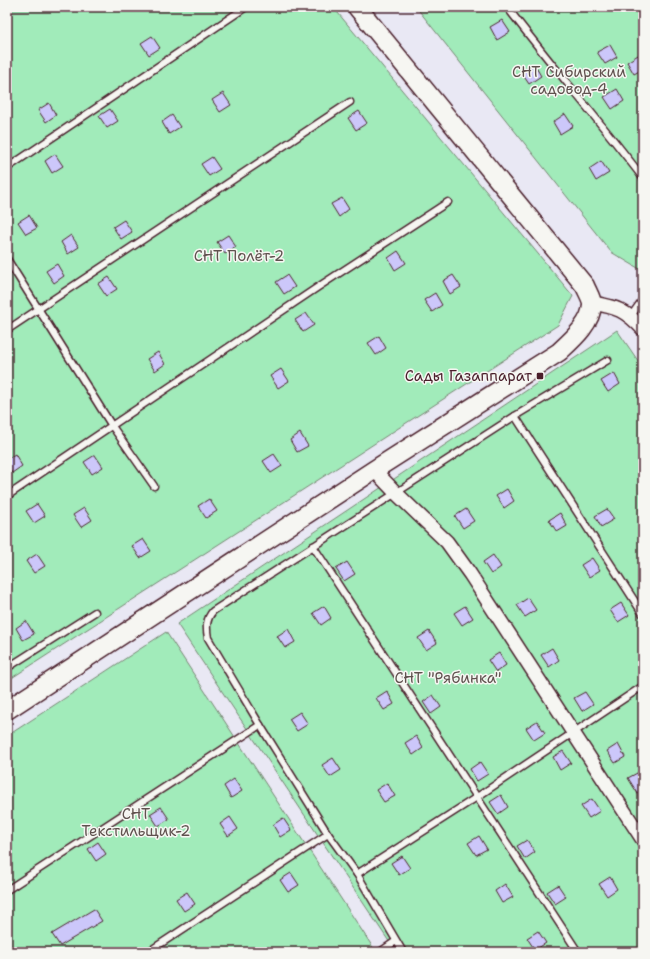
<svg xmlns="http://www.w3.org/2000/svg" width="650" height="959" font-family="'Shantell Sans',sans-serif">
	<rect width="100%" height="100%" fill="#e9e8f4"/>
	<filter id="ink" filterUnits="userSpaceOnUse"><feTurbulence type="fractalNoise" baseFrequency=".025" numOctaves="2"/><feDisplacementMap in="SourceGraphic" scale="8" xChannelSelector="R" yChannelSelector="G"/><feConvolveMatrix kernelMatrix="1 2 1 2 8 2 1 2 1" color-interpolation-filters="sRGB"/></filter>
	<g filter="url(#ink)">
		<g fill="#a1ebba" stroke="#768572">
			<path d="M7,7H333L573,296L558,325L7,681Z"/>
			<path d="M416,7H643V271L611,252Z"/>
			<path d="M617,330L643,368V952H396L177,624Z"/>
			<path d="M166,632L376,952H7V736Z"/>
		</g>
		<g fill="#ccc7fa" stroke="#4a1f2b">
			<path d="M502,20L510,32L497,40L490,27Z"/>
			<path d="M152,36L160,48L149,55L141,43Z"/>
			<path d="M610,45L617,57L605,64L597,52Z"/>
			<path d="M643,52V69L634,74L627,62Z"/>
			<path d="M534,64L541,76L529,84L521,72Z"/>
			<path d="M617,89L624,101L612,109L604,97Z"/>
			<path d="M223,93L231,105L220,112L212,100Z"/>
			<path d="M49,103L56,115L46,122L38,110Z"/>
			<path d="M110,109L118,121L107,128L99,116Z"/>
			<path d="M359,111L367,123L356,130L348,118Z"/>
			<path d="M565,114L573,126L560,134L553,122Z"/>
			<path d="M172,115L180,127L169,134L162,122Z"/>
			<path d="M55,154L63,166L52,173L45,161Z"/>
			<path d="M212,157L220,169L209,176L201,164Z"/>
			<path d="M601,161L609,173L596,181L589,169Z"/>
			<path d="M342,198L349,209L339,217L331,204Z"/>
			<path d="M29,215L37,228L26,234L18,222Z"/>
			<path d="M124,220L132,232L121,239L113,227Z"/>
			<path d="M71,235L79,247L68,254L61,242Z"/>
			<path d="M228,235L236,247L225,254L217,242Z"/>
			<path d="M398,251L406,263L395,270L388,258Z"/>
			<path d="M57,264L64,276L54,283L46,271Z"/>
			<path d="M287,275L295,287L284,294L276,282Z"/>
			<path d="M453,275L461,287L450,294L443,281Z"/>
			<path d="M109,277L117,289L106,296L98,284Z"/>
			<path d="M435,293L442,305L432,312L424,300Z"/>
			<path d="M306,313L314,325L303,332L295,320Z"/>
			<path d="M379,336L386,348L376,355L368,343Z"/>
			<path d="M158,352L165,364L155,371L147,359Z"/>
			<path d="M281,369L289,381L278,388L270,376Z"/>
			<path d="M614,373L620,384L608,392L601,381Z"/>
			<path d="M300,433L308,446L297,452L290,440Z"/>
			<path d="M15,454L22,466L12,473L7,466V459Z"/>
			<path d="M274,454L282,466L271,473L263,461Z"/>
			<path d="M95,455L103,467L92,474L84,462Z"/>
			<path d="M507,489L514,501L504,508L496,496Z"/>
			<path d="M209,499L217,511L206,518L198,506Z"/>
			<path d="M37,504L45,516L34,523L26,511Z"/>
			<path d="M84,508L92,520L81,527L73,515Z"/>
			<path d="M466,509L474,521L463,528L455,516Z"/>
			<path d="M607,509L614,519L601,527L595,516Z"/>
			<path d="M560,513L567,526L557,532L549,520Z"/>
			<path d="M143,539L151,551L140,558L132,546Z"/>
			<path d="M37,554L45,566L34,573L26,561Z"/>
			<path d="M493,555L501,567L491,574L483,562Z"/>
			<path d="M592,558L600,570L589,577L581,565Z"/>
			<path d="M347,562L355,574L344,581L336,569Z"/>
			<path d="M528,598L536,610L525,617L517,605Z"/>
			<path d="M621,603L629,615L618,622L610,610Z"/>
			<path d="M324,606L331,618L321,625L313,613Z"/>
			<path d="M465,606L473,618L462,625L454,613Z"/>
			<path d="M26,621L34,634L23,640L16,628Z"/>
			<path d="M288,629L295,642L285,648L277,636Z"/>
			<path d="M429,631L437,643L426,650L418,638Z"/>
			<path d="M552,648L559,660L549,667L541,655Z"/>
			<path d="M499,653L506,665L496,672L488,660Z"/>
			<path d="M387,691L394,704L384,710L376,698Z"/>
			<path d="M585,692L593,704L582,711L574,698Z"/>
			<path d="M433,695L441,707L431,714L423,702Z"/>
			<path d="M300,712L308,724L297,731L289,719Z"/>
			<path d="M537,721L545,733L534,740L526,728Z"/>
			<path d="M416,736L423,748L413,755L405,743Z"/>
			<path d="M618,744L625,757L615,763L607,751Z"/>
			<path d="M563,751L571,763L560,770L553,757Z"/>
			<path d="M333,758L341,770L330,777L322,765Z"/>
			<path d="M480,762L488,774L477,781L470,769Z"/>
			<path d="M639,772L643,778V802L628,778Z"/>
			<path d="M234,779L242,791L231,798L224,786Z"/>
			<path d="M387,783L395,796L384,802L376,790Z"/>
			<path d="M501,795L508,807L498,814L490,802Z"/>
			<path d="M592,799L600,811L589,818L581,806Z"/>
			<path d="M161,807L169,819L158,826L150,814Z"/>
			<path d="M230,817L238,829L228,836L220,824Z"/>
			<path d="M283,818L291,830L280,837L273,825Z"/>
			<path d="M479,836L487,849L476,855L468,843Z"/>
			<path d="M527,840L535,852L525,859L517,846Z"/>
			<path d="M98,842L106,854L96,861L88,849Z"/>
			<path d="M402,856L410,868L399,875L391,863Z"/>
			<path d="M291,873L299,885L288,892L280,880Z"/>
			<path d="M610,877L617,889L607,896L599,884Z"/>
			<path d="M505,884L513,897L502,903L495,891Z"/>
			<path d="M558,885L566,897L555,904L547,892Z"/>
			<path d="M187,892L195,904L184,911L176,899Z"/>
			<path d="M94,909L102,921L60,946L52,934Z"/>
			<path d="M538,931L546,943L535,950L527,938Z"/>
		</g>
		<g fill="none" stroke-linecap="round" stroke-linejoin="round">
			<g stroke="#4a1f2b" stroke-width="9">
				<g id="lane">
					<path d="M507,7C551,65 599,120 643,178"/>
					<path d="M7,168L246,7"/>
					<path d="M7,259L112,426L154,486"/>
					<path d="M631,316L643,299"/>
					<path d="M7,330L350,102"/>
					<path d="M515,416L643,614"/>
					<path d="M7,496L318,287L448,202"/>
					<path d="M313,546L578,952"/>
					<path d="M7,668L95,612"/>
					<path d="M357,874L477,797L643,686"/>
					<path d="M7,890L260,725"/>
					<path d="M148,952L328,834"/>
					<path d="M380,952L396,941"/>
					<path d="M403,952L357,874L328,834L260,725L208,638C206,627 206,619 213,611L515,416L608,360"/>
				</g>
			</g>
			<g stroke="#4a1f2b" stroke-width="16">
				<g id="street">
					<path d="M592,303C617,307 625,310 643,329"/>
					<path d="M374,470L396,493L447,542L470,574L643,840"/>
				</g>
			</g>
			<g stroke="#4a1f2b" stroke-width="21">
				<path id="secondary" d="M7,710L374,470L559,352C572,340 592,323 592,304C592,299 587,291 585,286L357,7"/>
			</g>
			<use href="#lane" stroke="#f6f6f2" stroke-width="6"/>
			<use href="#street" stroke="#f6f6f2" stroke-width="13"/>
			<use href="#secondary" stroke="#f6f6f2" stroke-width="18"/>
		</g>
	</g>
	<rect fill="#4a1f2b" stroke="#f6f6f2" stroke-width="1.5" x="536" y="372" width="8" height="8" rx="2"/>
	<g text-anchor="middle" dominant-baseline="central" stroke-width="3" stroke-linejoin="round" paint-order="stroke">
		<g font-size="15" fill="#60524f" stroke="#f6f6f2">
			<text x="569" y="72">СНТ Сибирский<tspan x="569" dy="17">садовод-4</tspan></text>
			<text x="239" y="256">СНТ Полёт-2</text>
			<text x="448" y="678">СНТ "Рябинка"</text>
			<text x="136" y="814">СНТ<tspan x="136" dy="17">Текстильщик-2</tspan></text>
		</g>
		<g font-size="15" fill="#4a1f2b" stroke="#f6f6f2" text-anchor="end">
			<text x="532" y="376">Сады Газаппарат</text>
		</g>
	</g>
	<rect width="650" height="959" fill="none" stroke="#f6f6f2" stroke-width="24"/>
	<rect x="12" y="12" width="626" height="935" fill="none" stroke="#4a1f2b" stroke-width="1.5" filter="url(#ink)"/>
</svg>
